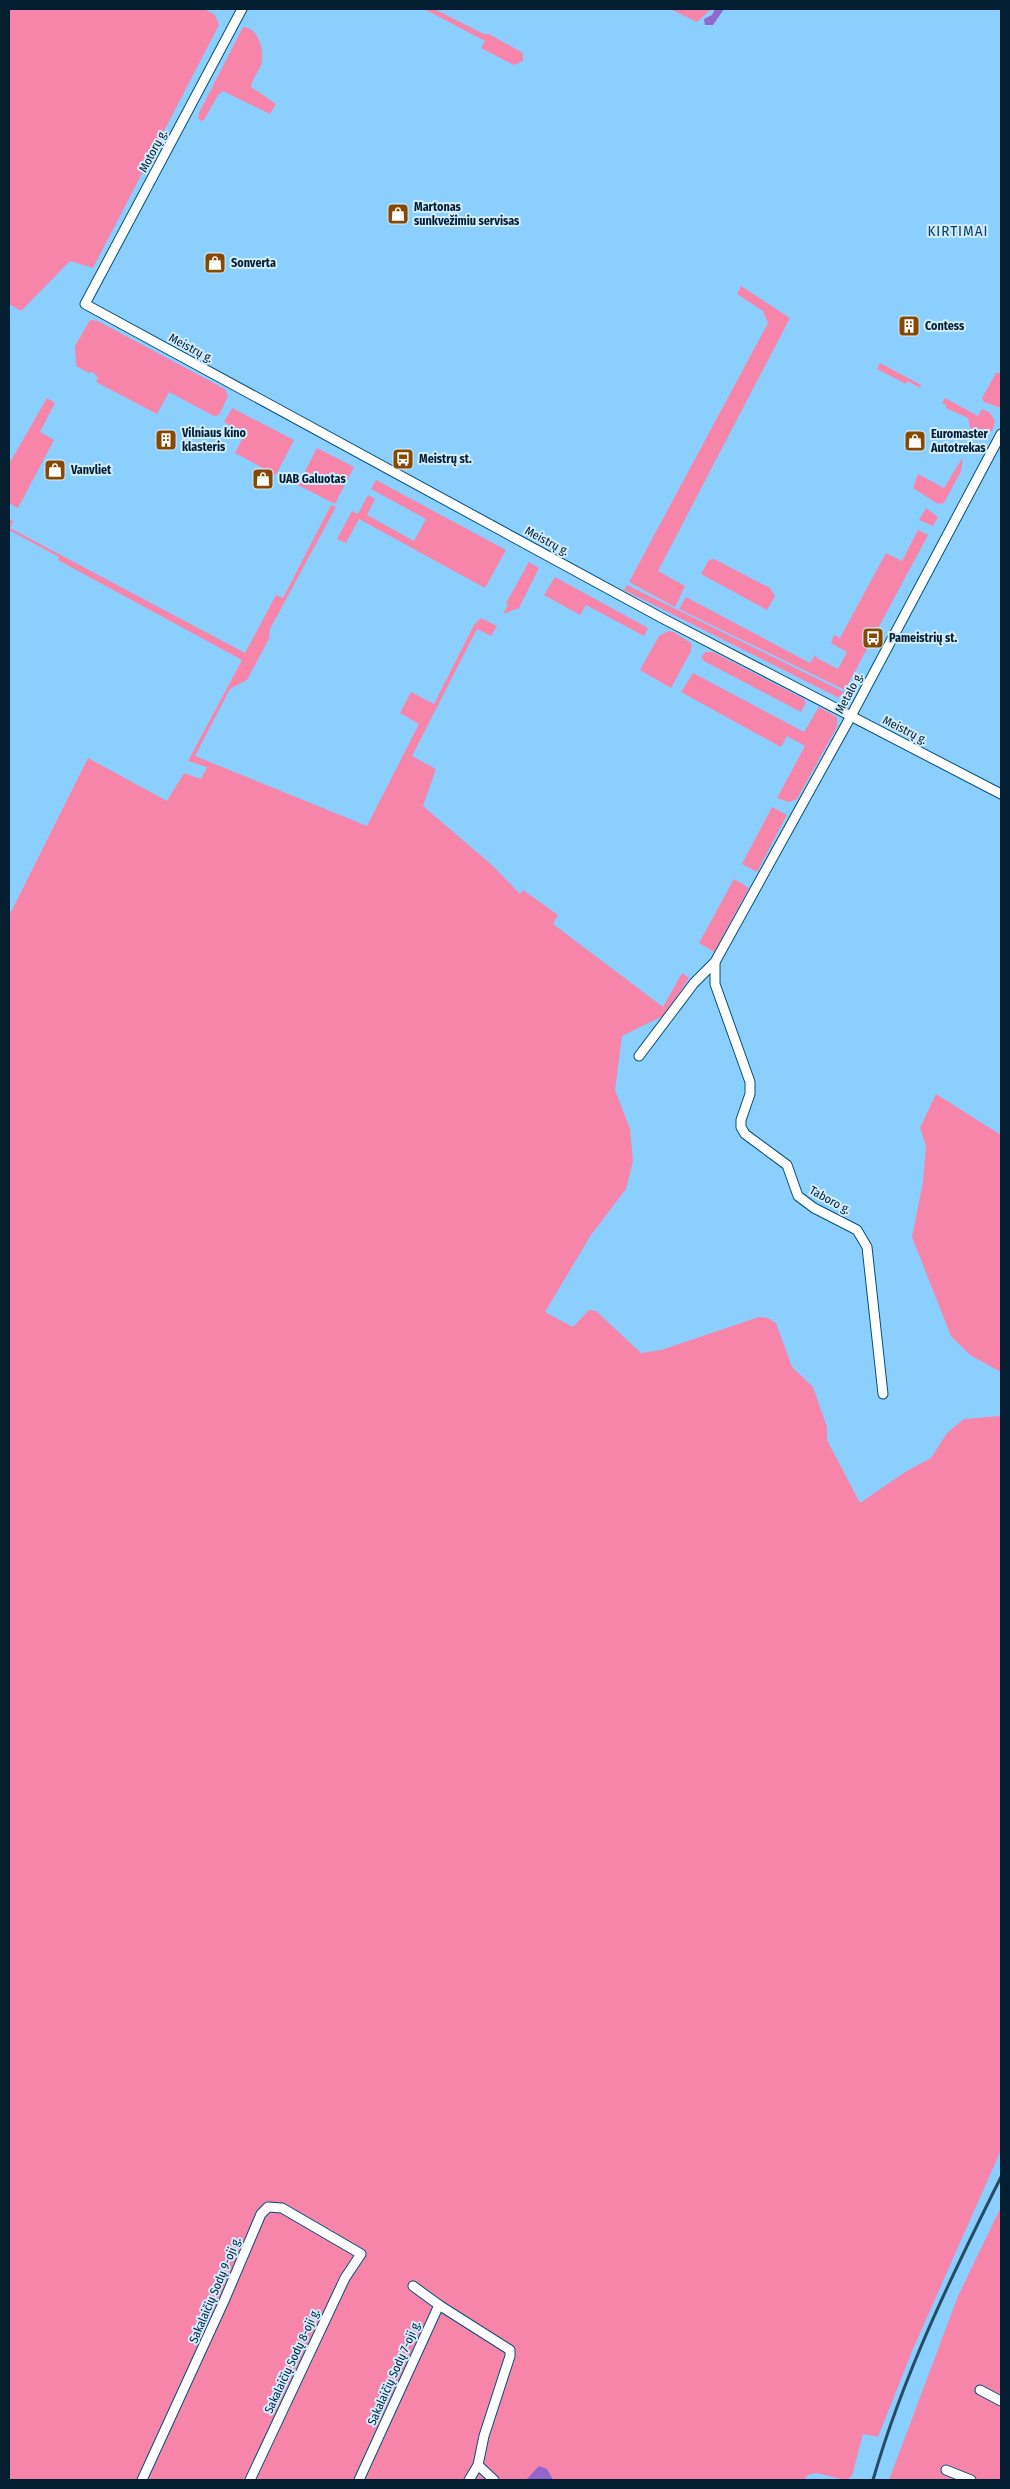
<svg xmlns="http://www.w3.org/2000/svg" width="1010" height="2489" font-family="'Fira Sans Condensed',sans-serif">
	<rect width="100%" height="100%" fill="#8bcfff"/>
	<g fill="#f785aa">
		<path d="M9,9H204L215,15L219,25L93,268L70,261L21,311L9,304Z"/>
		<path d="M424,9H434L484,34H489L523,53V61L514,65L481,48L485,41Z"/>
		<path d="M670,9H711L697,22Z"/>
		<path d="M243,27C259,27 265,52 261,65C258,73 252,79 251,87L276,104L270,114L223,91L218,95L204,120L201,121L198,118L199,113Z"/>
		<path d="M741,286L790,318L658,571L685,586L675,607L629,582L768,323L763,311L737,294Z"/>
		<path d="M90,320L98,321L225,389L228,396L219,415L214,416L169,392L157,414L96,382L98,378L93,372L89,373L76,366L75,346Z"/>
		<path d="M880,363L921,385L920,388L908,381L906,384L877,369Z"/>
		<path d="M996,373H1001V408L984,402L982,398Z"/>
		<path d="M47,398L55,403L40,432L54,440L18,508L9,503V464Z"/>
		<path d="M945,398L978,416L982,409L990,413L995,421L992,431L984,434L970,428L968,418L946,408V405L942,403Z"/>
		<path d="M232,408L294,440L276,475L235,453L245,434L224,422Z"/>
		<path d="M317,448L354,467L335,504L298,485Z"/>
		<path d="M963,457L961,471L944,503L938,504L913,488L918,474L944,488Z"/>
		<path d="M376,480L506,550L485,588L359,519L346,543L337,539L352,511L358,514L368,495L375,499L367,515L414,541L426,519L371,489Z"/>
		<path d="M331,505L336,507L270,629L269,639L247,680L230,689L195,756L367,826L419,724L400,713L411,692L434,704L474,625L481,618L497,626L491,636L477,629L412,756L436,769L423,806L493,866L520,894L523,890L558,915L553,924L663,1007L682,973L689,978L665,1015L622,1036L615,1090L630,1129L633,1161L626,1189L591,1235L545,1312L573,1327L589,1310L596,1311L641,1353L661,1350L759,1317L768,1318L776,1323L792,1367L813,1387L827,1427V1440L860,1503L905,1472L931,1458L947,1433L964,1419L1001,1416V2150L913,2349L878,2437L863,2434L852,2476L846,2480L816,2473L808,2475L804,2480H9V916L88,758L167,801L184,773L201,779L207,767L188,761L242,660L58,560L59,557L9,530V519L13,521L10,528L245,653L276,595L283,598Z"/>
		<path d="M926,508L938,517L933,526L919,520Z"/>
		<path d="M918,530L928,535L845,690L679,609L686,597L810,663L815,655L817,658L838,669L847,652L831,643L834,635L840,638L886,553L902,561Z"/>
		<path d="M714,559L770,588L775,596L767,610L701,574L709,560Z"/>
		<path d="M529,562L539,568L519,608L503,614L508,605L506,603Z"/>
		<path d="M555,577L648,628L644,636L586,605L580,615L544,595Z"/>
		<path d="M627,585L844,692L842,696L837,697L624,590Z"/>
		<path d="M668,631L674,632L692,644L691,651L671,688L640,670L659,636Z"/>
		<path d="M705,652H713L804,699L806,703L801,712L704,661L701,658Z"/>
		<path d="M693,673L804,732L819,707L837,717V727L797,799L789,802L777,798L805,746L787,736L781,747L681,692Z"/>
		<path d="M772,807L787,815L757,872L742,864Z"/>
		<path d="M734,879L749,888L714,952L699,943Z"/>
		<path d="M936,1094L1001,1135V1372L970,1355L951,1336L912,1237L923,1182L926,1146L920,1128Z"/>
		<path d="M1001,2207V2480H889L958,2296Z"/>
	</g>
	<g fill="#9167cf">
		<path d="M715,9H724L713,25H705L704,19L712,15Z"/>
		<path d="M539,2466L547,2469L553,2480H526Z"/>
	</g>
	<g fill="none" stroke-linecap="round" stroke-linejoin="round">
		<g stroke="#005079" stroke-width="11">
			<g id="minor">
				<path d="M242,9L85,304L660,617L1001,794"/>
				<path d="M715,962V984L750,1082V1094L741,1120V1127L745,1134L787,1165L798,1196L814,1208L857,1230L867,1247L883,1394"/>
				<path d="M639,1056L694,983L715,962L851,716L1001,434"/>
				<path d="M439,2305L510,2350V2356L484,2436L478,2465L469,2480"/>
				<path d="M980,2390L1001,2401"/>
				<path d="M478,2465L494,2480"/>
				<path d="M946,2470L971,2480"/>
				<path d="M142,2480L224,2301L261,2214L268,2207L282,2208L361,2254L345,2278L250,2480"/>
				<path d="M359,2480L439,2305L413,2286"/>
			</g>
		</g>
		<use href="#minor" stroke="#fff" stroke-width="9"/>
		<path stroke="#254b65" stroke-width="3" d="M873,2480C903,2375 952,2275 1001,2177"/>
	</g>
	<defs>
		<g id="shop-square" transform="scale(1.125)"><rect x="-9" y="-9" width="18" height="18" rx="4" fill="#854903" stroke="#d1ebff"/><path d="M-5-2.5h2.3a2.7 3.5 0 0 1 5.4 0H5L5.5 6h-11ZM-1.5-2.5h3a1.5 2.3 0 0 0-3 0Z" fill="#fff"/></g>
		<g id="building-square" transform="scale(1.125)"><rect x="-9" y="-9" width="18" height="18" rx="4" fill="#854903" stroke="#d1ebff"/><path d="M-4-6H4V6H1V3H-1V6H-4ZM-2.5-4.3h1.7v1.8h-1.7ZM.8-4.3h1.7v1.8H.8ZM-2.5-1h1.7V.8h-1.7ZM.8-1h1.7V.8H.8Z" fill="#fff"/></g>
		<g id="bus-square" transform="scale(1.125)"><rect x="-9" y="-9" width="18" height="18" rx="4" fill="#854903" stroke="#d1ebff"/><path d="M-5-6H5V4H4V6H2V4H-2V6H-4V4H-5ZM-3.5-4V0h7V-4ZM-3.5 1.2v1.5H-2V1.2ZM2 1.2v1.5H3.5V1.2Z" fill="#fff"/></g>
	</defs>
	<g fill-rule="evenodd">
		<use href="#shop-square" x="398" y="214"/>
		<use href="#shop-square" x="215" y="263"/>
		<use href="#building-square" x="909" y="326"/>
		<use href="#building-square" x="166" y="440"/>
		<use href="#shop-square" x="915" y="441"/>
		<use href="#bus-square" x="403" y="459"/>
		<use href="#shop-square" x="55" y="470"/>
		<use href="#shop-square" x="263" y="479"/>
		<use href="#bus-square" x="873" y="638"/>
	</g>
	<g text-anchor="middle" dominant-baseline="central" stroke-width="4" stroke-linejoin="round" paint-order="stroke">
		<g font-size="12" fill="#021e30" stroke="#d1ebff">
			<text transform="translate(153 151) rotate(-62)">Motorų g.</text>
			<text transform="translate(191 348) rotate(28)">Meistrų g.</text>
			<text transform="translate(547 541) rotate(28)">Meistrų g.</text>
			<text transform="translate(849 693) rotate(-62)">Metalo g.</text>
			<text transform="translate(905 730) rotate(27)">Meistrų g.</text>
			<text transform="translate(830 1200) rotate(29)">Taboro g.</text>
			<text transform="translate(215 2290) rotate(-67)">Sakalaičių Sodų 9-oji g.</text>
			<text transform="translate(292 2361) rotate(-65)">Sakalaičių Sodų 8-oji g.</text>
			<text transform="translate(394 2373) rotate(-66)">Sakalaičių Sodų 7-oji g.</text>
		</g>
		<g font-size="12" font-weight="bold" fill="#021e30" stroke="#d1ebff" text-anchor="start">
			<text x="414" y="207">Martonas<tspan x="414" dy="14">sunkvežimiu servisas</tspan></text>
			<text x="231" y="263">Sonverta</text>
			<text x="925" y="326">Contess</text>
			<text x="182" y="433">Vilniaus kino<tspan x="182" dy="14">klasteris</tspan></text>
			<text x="931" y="434">Euromaster<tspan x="931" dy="14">Autotrekas</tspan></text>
			<text x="419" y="459">Meistrų st.</text>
			<text x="71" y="470">Vanvliet</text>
			<text x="279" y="479">UAB Galuotas</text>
			<text x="889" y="638">Pameistrių st.</text>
		</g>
		<g font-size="15" letter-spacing="1" fill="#0c4363" stroke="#d1ebff">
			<text x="958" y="231">KIRTIMAI</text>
		</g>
	</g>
	<rect width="1010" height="2489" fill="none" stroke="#021e30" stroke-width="20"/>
</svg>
